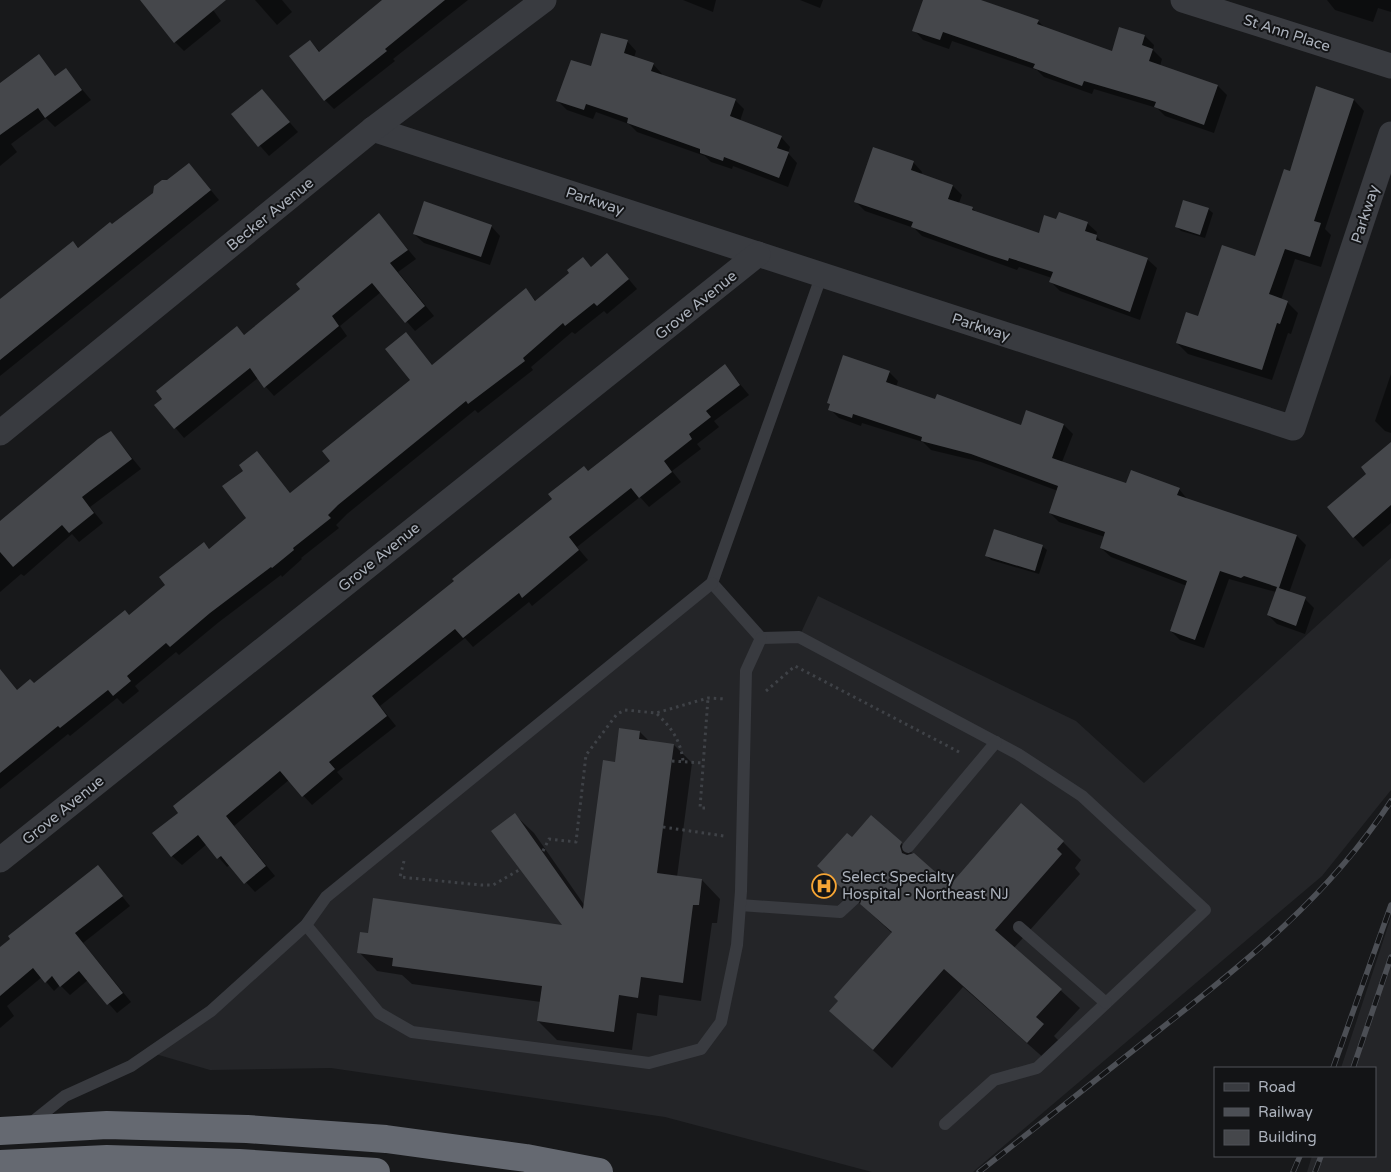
<svg xmlns="http://www.w3.org/2000/svg" width="1391" height="1172" font-family="'Varela Round',sans-serif">
	<rect width="100%" height="100%" fill="#18191b"/>
	<g fill="#242528">
		<path d="M1391,558V790L1322,876L973,1172H872L665,1117L331,1068L210,1070L152,1053L209,1013L326,897L712,583L761,638L799,637L818,596L1076,721L1144,783Z"/>
		<path d="M1391,917V1172H1307L1312,1156H1375V1068H1341Z"/>
	</g>
	<g fill="#0007">
		<path d="M150,0H206L221,21L184,51L175,42Z"/>
		<path d="M255,0H282L292,12L277,25Z"/>
		<path d="M384,0H468L393,59L395,61L334,109L325,100L310,41L320,52Z"/>
		<path d="M683,0H716L713,12Z"/>
		<path d="M800,0H823L820,8Z"/>
		<path d="M924,0H980L1038,21L1045,28L1112,53L1120,28L1145,36L1154,45L1153,50L1162,59L1160,66L1218,86L1227,95L1214,133L1165,116L1157,108L1094,89L1092,94L1044,77L1037,70L952,41L949,49L923,40L914,30Z"/>
		<path d="M1327,0H1391V12L1378,8L1373,22L1335,10Z"/>
		<path d="M627,41L636,51L634,58L653,64L662,74L661,76L735,100L744,109L740,121L781,137L790,147L788,153L797,163L788,187L733,166L732,169L711,162L705,156L637,132L629,124L596,112L593,119L567,110L558,101L592,68Z"/>
		<path d="M39,56L56,77L66,70L91,100L55,127L46,118L11,144L17,152L0,166V84Z"/>
		<path d="M262,91L298,132L269,156L233,115Z"/>
		<path d="M1354,100L1364,111L1325,229L1331,235L1321,267L1295,259L1281,300L1287,302L1298,313L1291,334L1288,333L1272,380L1188,354L1177,343L1198,317L1256,258L1291,172Z"/>
		<path d="M913,162L922,172L921,175L953,186L962,195L959,203L972,208L977,213L1040,235L1057,221L1087,223L1097,232L1096,236L1105,245L1147,259L1157,268L1140,320L1060,291L1051,282L1052,278L1019,267L1017,270L922,236L914,228L865,211L856,202Z"/>
		<path d="M189,164L219,200L0,376V300L73,242L79,248L113,226Z"/>
		<path d="M1208,209L1213,213L1205,238L1181,231L1176,226Z"/>
		<path d="M379,215L416,259L398,272L434,316L415,331L381,292L340,326L347,336L274,396L258,378L184,438L156,405L302,289Z"/>
		<path d="M491,226L500,236L490,265L424,243L414,234Z"/>
		<path d="M583,259L592,268L616,264L637,289L607,314L604,311L575,334L572,332L531,367L533,370L478,413L475,410L347,514L336,525L339,528L301,558L302,559L282,577L281,575L219,622L179,655L176,652L135,686L139,691L123,704L117,698L70,736L68,734L0,789V702L34,684L129,616L167,586L204,543L210,550L247,518L245,471L257,453L291,494L332,461L412,380L406,334L433,366L526,290L536,301L571,273Z"/>
		<path d="M725,366L749,395L714,421L719,427L697,444L701,449L672,471L681,482L649,507L640,497L577,547L588,560L532,606L529,602L473,647L465,638L380,706L396,726L337,772L343,779L312,805L289,780L234,826L275,876L255,892L230,865L227,867L207,844L182,865L172,856L154,833L589,472Z"/>
		<path d="M889,372L898,381L896,387L1021,427L1064,425L1073,434L1062,462L1127,484L1179,489L1188,500L1297,536L1306,545L1289,593L1305,599L1314,608L1305,634L1277,624L1268,615L1276,592L1229,579L1204,648L1180,640L1171,631L1187,586L1111,557L1101,548L1105,537L1059,522L1050,513L1058,491L981,462L931,450L923,442L862,423L861,426L839,418L830,409Z"/>
		<path d="M1391,374V433L1385,431L1375,421Z"/>
		<path d="M111,432L141,469L90,507L103,523L79,542L72,534L24,576L21,574L0,592V523Z"/>
		<path d="M1391,444V523L1363,547L1354,537L1368,474Z"/>
		<path d="M1042,546L1047,550L1039,574L991,560L987,556Z"/>
		<path d="M640,732L649,741L674,745L692,763L677,877L702,880L720,899L717,923H712L701,1001L659,995L657,1016L637,1013L632,1050L557,1040L538,1021L541,1002L412,984L402,975L377,971L359,952L369,934L565,927L515,815L534,833L585,906L616,763Z"/>
		<path d="M852,839L901,843L950,887L1063,842L1081,860L1075,868L1080,874L1014,948L1080,1008L1054,1036L1061,1043L1046,1060L963,987L892,1068L831,1011L892,933L819,866Z"/>
		<path d="M98,867L130,906L83,943L131,1002L117,1013L88,980L70,995L60,985L54,991L42,977L7,1006L14,1016L0,1028V949Z"/>
	</g>
	<g fill="#45474b">
		<path d="M140,0H226L174,43Z"/>
		<path d="M382,0H445L385,49L387,51L324,101L289,56L310,40L319,52Z"/>
		<path d="M923,0H981L1039,20L1037,24L1112,51L1119,27L1145,35L1142,45L1153,49L1149,61L1218,85L1204,125L1154,107L1156,102L1084,81L1082,86L1033,68L1035,64L943,32L940,40L912,31Z"/>
		<path d="M601,33L628,40L624,53L654,63L651,71L736,99L730,116L782,136L777,148L789,152L779,178L724,157L723,161L700,153V149L627,123L628,118L586,104L584,110L556,101L571,60L591,66Z"/>
		<path d="M39,54L55,76L66,68L82,90L45,118L38,108L0,135V83Z"/>
		<path d="M1316,86L1354,99L1314,221L1321,223L1310,257L1285,249L1269,294L1288,301L1280,324L1277,323L1262,370L1176,343L1186,312L1198,316L1222,245L1255,256L1284,169L1290,171Z"/>
		<path d="M262,89L290,122L258,147L231,114Z"/>
		<path d="M873,147L914,161L911,170L953,185L948,199L973,207L972,210L1039,233L1044,215L1056,219L1059,212L1088,222L1085,231L1097,235L1096,240L1148,258L1130,312L1049,282L1053,272L1009,258L1008,261L989,255L911,227L913,222L854,202Z"/>
		<path d="M189,163L211,190L0,360V299L73,241L78,248L110,222L112,224L153,193L154,186L162,180H167Z"/>
		<path d="M1183,200L1209,208L1200,235L1175,227Z"/>
		<path d="M424,201L492,225L481,257L413,234Z"/>
		<path d="M379,213L408,250L390,263L425,306L405,323L372,283L332,316L339,326L264,388L250,368L174,429L154,405L162,399L156,391L237,326L244,335L300,289L296,284Z"/>
		<path d="M607,253L629,279L597,306L594,303L565,326L563,323L523,358L525,361L468,404L466,401L338,505L328,515L331,518L293,548L294,550L272,568L271,567L210,613L170,647L166,643L127,676L131,681L113,696L108,690L60,728L58,726L0,773V669L17,690L30,679L34,683L125,610L129,615L165,585L159,577L204,542L209,549L246,518L222,486L243,471L239,465L257,451L290,493L330,461L322,451L410,380L385,349L406,332L432,365L526,288L535,301L569,273L567,270L583,257L591,267Z"/>
		<path d="M843,355L890,371L886,382L935,399L937,394L1021,425L1026,410L1064,424L1052,458L1126,483L1131,470L1180,488L1177,495L1297,535L1279,588L1306,597L1296,626L1267,615L1277,587L1244,576L1241,578L1220,571L1195,640L1170,631L1187,581L1100,548L1105,532L1049,513L1058,486L971,454L921,441L922,437L853,414L852,418L828,410L830,404L827,403Z"/>
		<path d="M725,364L740,385L706,411L711,417L689,434L692,439L664,461L672,472L639,498L631,488L569,537L579,550L522,598L519,593L463,638L455,629L372,696L387,716L329,762L335,769L302,797L280,771L226,816L266,866L244,884L221,856L217,859L198,835L171,857L152,833L178,813L173,806L454,581L452,579L552,499L548,494L584,466L588,471Z"/>
		<path d="M111,431L132,459L82,497L94,513L69,533L62,525L13,567L0,552V521L98,439Z"/>
		<path d="M1391,442V505L1353,538L1327,507L1366,474L1361,467Z"/>
		<path d="M994,529L1043,545L1035,571L985,556Z"/>
		<path d="M619,728L640,731L639,739L674,744L657,873L702,879L699,905H693L683,983L641,977L638,998L619,995L614,1032L537,1021L542,986L392,966L393,958L357,953L360,932L368,933L373,898L562,925L491,831L515,813L583,909L603,760L615,762Z"/>
		<path d="M1021,803L1064,841L1057,849L1062,854L995,930L1062,989L1036,1017L1044,1024L1027,1043L944,969L873,1050L829,1011L838,1001L834,997L892,932L860,904L862,898L860,893L853,891L848,894L817,866L847,833L852,837L871,815L902,842L900,846L902,853L907,855L914,853L950,885Z"/>
		<path d="M98,865L123,896L75,933L123,993L107,1005L79,971L60,987L52,976L45,983L33,968L0,996V947L10,939L8,936Z"/>
	</g>
	<g fill="none" stroke-linecap="round" stroke-linejoin="round">
		<g stroke="#3f4247" stroke-width="3" stroke-dasharray="2.5 4" stroke-linecap="butt">
			<path d="M766,691L795,666L961,753"/>
			<path d="M657,714C671,727 681,741 683,761"/>
			<path d="M672,761L703,763"/>
			<path d="M705,808H700L708,698"/>
			<path d="M663,827L724,836"/>
			<path d="M543,851L549,839L576,842L586,755L617,714L625,710L656,713L708,698L726,699"/>
			<path d="M404,861L400,877L481,885H493L519,870"/>
		</g>
		<g stroke="#393b40" stroke-width="12">
			<path d="M822,274L712,583L761,638L799,637L1018,754L1082,796L1205,910L1037,1068L994,1080L945,1124"/>
			<path d="M908,847L996,742"/>
			<path d="M740,905L840,912L854,899"/>
			<path d="M306,925L379,1013L412,1032L649,1063L701,1049L721,1022L737,945L741,891L746,671L761,638"/>
			<path d="M1019,927L1106,1003"/>
			<path d="M30,1124L65,1096L131,1066L211,1011L306,925L326,897L712,583"/>
		</g>
		<g stroke="#393b40" stroke-width="25">
			<path d="M1183,0L1391,66"/>
			<path d="M373,129L1293,428L1391,134"/>
			<path d="M0,433L373,129L544,0"/>
			<path d="M0,860L758,254"/>
		</g>
		<g stroke="#656971" stroke-width="28">
			<path d="M0,1131L107,1125L247,1129L386,1139L526,1158L599,1172"/>
			<path d="M0,1164L107,1159L239,1163L376,1172"/>
		</g>
		<g stroke="#4c4f55" stroke-width="5.5">
			<g id="rail">
				<path d="M1333,1068L1391,905"/>
				<path d="M1353,1068L1391,957"/>
				<path d="M979,1172C1039,1125 1098,1078 1158,1031C1246,962 1329,896 1391,801"/>
				<path d="M1293,1172L1300,1156"/>
				<path d="M1315,1172L1321,1156"/>
			</g>
		</g>
		<use href="#rail" stroke="#131416" stroke-width="4" stroke-dasharray="11" stroke-linecap="butt"/>
	</g>
	<defs>
		<g id="hospital-ring" transform="scale(1.25)"><circle r="9.5" fill="#131416" stroke="#f6a535" stroke-width="1.5"/><path d="M-5-5h3v3.5h4V-5h3V5h-3V1.5h-4V5h-3Z" fill="#f6a535"/></g>
	</defs>
	<g fill-rule="evenodd">
		<use href="#hospital-ring" x="824" y="886"/>
	</g>
	<g text-anchor="middle" dominant-baseline="central" stroke-width="4" stroke-linejoin="round" paint-order="stroke">
		<g font-size="15" fill="#abb1bb" stroke="#131416">
			<text transform="translate(1287 33) rotate(18)">St Ann Place</text>
			<text transform="translate(595 201) rotate(18)">Parkway</text>
			<text transform="translate(270 214) rotate(-39)">Becker Avenue</text>
			<text transform="translate(1365 214) rotate(-72)">Parkway</text>
			<text transform="translate(696 305) rotate(-39)">Grove Avenue</text>
			<text transform="translate(981 327) rotate(18)">Parkway</text>
			<text transform="translate(379 557) rotate(-39)">Grove Avenue</text>
			<text transform="translate(63 810) rotate(-39)">Grove Avenue</text>
		</g>
		<g font-size="15" fill="#abb1bb" stroke="#131416" text-anchor="start">
			<text x="842" y="877">Select Specialty<tspan x="842" dy="17">Hospital - Northeast NJ</tspan></text>
		</g>
	</g>
	<rect x="1214" y="1067" width="162" height="90" fill="#131416" stroke="#505358"/>
	<rect x="1224" y="1083" width="25" height="8" fill="#393b40" stroke="#505358"/>
	<text x="1258" y="1092" font-size="15" fill="#abb1bb">Road</text>
	<rect x="1224" y="1108" width="25" height="8" fill="#4c4f55" stroke="#505358"/>
	<text x="1258" y="1117" font-size="15" fill="#abb1bb">Railway</text>
	<rect x="1224" y="1130" width="25" height="15" fill="#45474b" stroke="#505358"/>
	<text x="1258" y="1142" font-size="15" fill="#abb1bb">Building</text>
</svg>
